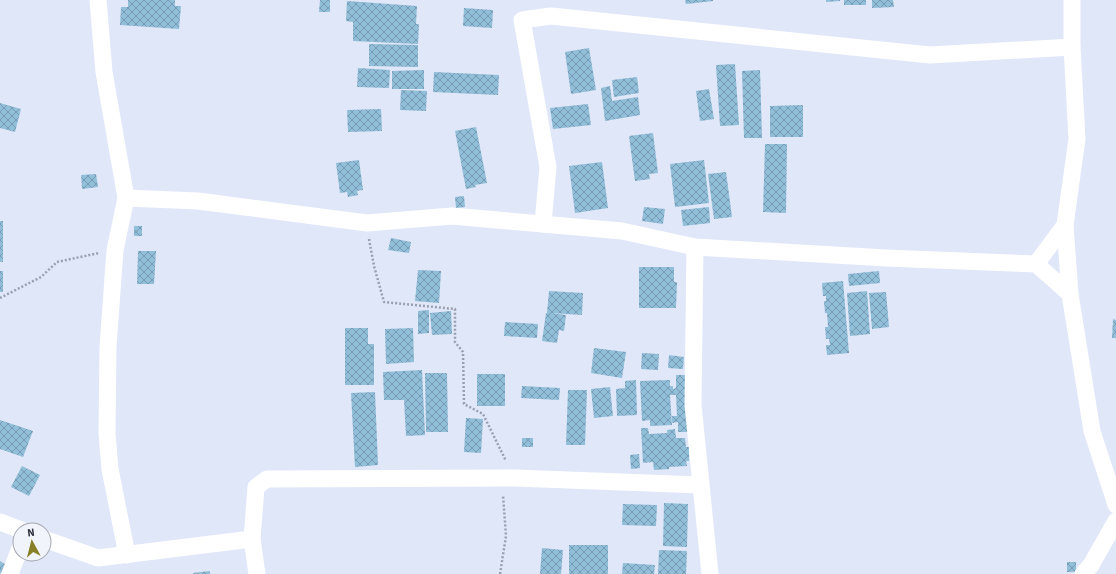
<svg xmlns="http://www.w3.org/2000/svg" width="1116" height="574" font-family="'Source Sans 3',sans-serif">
	<defs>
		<pattern id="building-cross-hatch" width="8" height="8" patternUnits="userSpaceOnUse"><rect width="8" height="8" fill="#91bed9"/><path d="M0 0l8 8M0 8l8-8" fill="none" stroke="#779bb2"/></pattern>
	</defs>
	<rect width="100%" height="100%" fill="#e0e7f9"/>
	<g fill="url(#building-cross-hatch)">
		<path d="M128,0H175V6H181L179,29L120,25L121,7H128Z"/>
		<path d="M320,0H330V12H319Z"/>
		<path d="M685,0H713V1L686,4Z"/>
		<path d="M826,0H840V1L826,2Z"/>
		<rect x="844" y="0" width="22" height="5"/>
		<path d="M872,0H893L894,7L872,8Z"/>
		<path d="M347,1L417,6L416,24H419L418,44L353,41V22L346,21Z"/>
		<path d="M464,8L493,10L492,28L463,26Z"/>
		<path d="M369,44L418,45V67L369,66Z"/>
		<path d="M589,48L596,90L571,94L565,52Z"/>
		<path d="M735,64L739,125L720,126L716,65Z"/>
		<path d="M358,68L390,70L389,88L357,87Z"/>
		<path d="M424,70V89H392V71Z"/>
		<path d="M760,70L762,138H744L742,71Z"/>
		<path d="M434,72L499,75L498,95L433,92Z"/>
		<path d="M637,77L639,93L614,97L612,80Z"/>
		<path d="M610,86L612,101L638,97L640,115L605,121L601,88Z"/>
		<path d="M709,89L714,119L700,121L696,91Z"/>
		<path d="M401,90L427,91L426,111L400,110Z"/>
		<path d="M0,103L21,109L15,132L0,128Z"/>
		<path d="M588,104L591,125L553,129L550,108Z"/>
		<path d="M803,105V137H770V106Z"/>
		<path d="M381,109L382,131L348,132L347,110Z"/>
		<path d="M476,127L487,183L475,185L476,187L466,189L455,131Z"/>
		<path d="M653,133L658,173L649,174L650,179L635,181L629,136Z"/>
		<path d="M765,144H787L786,213L763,212Z"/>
		<path d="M359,160L363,190L357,191L358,195L348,197L347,192L340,193L336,163Z"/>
		<path d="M704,160L709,203L675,207L670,164Z"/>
		<path d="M602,162L608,208L575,213L569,166Z"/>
		<path d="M726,172L732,217L714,219L708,174Z"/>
		<path d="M96,174L98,187L82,189L81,175Z"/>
		<path d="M464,196L465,207L456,208L455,197Z"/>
		<path d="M644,207L665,209L663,224L642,221Z"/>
		<path d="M709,207L710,223L683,226L681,210Z"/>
		<rect x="0" y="221" width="3" height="41"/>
		<rect x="134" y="226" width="8" height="10"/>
		<path d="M391,238L411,242L409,253L388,250Z"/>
		<path d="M138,251H156L154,284H137Z"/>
		<path d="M639,267H674V282H677L676,308H639Z"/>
		<path d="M418,270L441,271L439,303L415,301Z"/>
		<rect x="0" y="271" width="3" height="21"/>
		<path d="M879,271L880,283L849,286L848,274Z"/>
		<path d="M843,281L849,353L827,355L826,345H830L829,339H826L825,327H828L827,313H825L824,301H826V296H823L822,283Z"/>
		<path d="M549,291L583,293L582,315L551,313L566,315L564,331L559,330L557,343L542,341L546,313H547Z"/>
		<path d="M867,291L870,334L850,336L847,293Z"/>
		<path d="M886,292L889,327L872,329L869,293Z"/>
		<path d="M429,310V333L418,334V311Z"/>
		<path d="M451,311L452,334L432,335L430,313Z"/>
		<path d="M1113,319L1116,320V338H1112Z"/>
		<path d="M505,322L538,324L537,338L504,336Z"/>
		<path d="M345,328H368V344H374V385H345Z"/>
		<path d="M413,328L414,362L386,364L385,329Z"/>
		<path d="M594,348L626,352L622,378L591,373Z"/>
		<path d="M642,353L659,354L658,370L641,369Z"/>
		<path d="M669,355L684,357L683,369L668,368Z"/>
		<path d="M422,370L425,435L406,436L404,400H384L383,372Z"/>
		<path d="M425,373H447L448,432H426Z"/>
		<rect x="477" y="374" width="28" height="32"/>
		<path d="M676,375H687L689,432H678V422L672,423V416H677L676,395H670L672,425L650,426V420L642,421L640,381L670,380V386H673V389L676,388Z"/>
		<path d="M636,380L637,415L617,416L616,389L625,388V381Z"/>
		<path d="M522,386L560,388L559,400L521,398Z"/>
		<path d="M610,387L613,416L594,418L591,389Z"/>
		<path d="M568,390H587L585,445H566Z"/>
		<path d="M375,392L378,465L355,467L351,393Z"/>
		<path d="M466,418L483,419L481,453L464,452Z"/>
		<path d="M0,420L33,431L23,457L0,449Z"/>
		<path d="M641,428H648L649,434L667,433V430L675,429L676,438H685L686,447H689V461H686L687,466L669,467V469L654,470L653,462L643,463Z"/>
		<rect x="522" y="438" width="11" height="9"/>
		<path d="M639,454L640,468L631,469L630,455Z"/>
		<path d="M22,466L40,475L29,496L11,487Z"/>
		<path d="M664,503L688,504L687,547L663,546Z"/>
		<path d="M623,504L657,505L656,526L622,525Z"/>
		<rect x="569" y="545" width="39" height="29"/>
		<path d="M542,548L563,550L561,574H540Z"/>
		<path d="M659,550L687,551L686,574H658Z"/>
		<path d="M0,561L6,565L0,574Z"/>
		<rect x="1067" y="562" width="9" height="10"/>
		<path d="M623,563L655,565L654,574H622Z"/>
		<path d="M210,571V574H193V573Z"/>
	</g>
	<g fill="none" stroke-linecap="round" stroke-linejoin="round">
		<g stroke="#999fae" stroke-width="2.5" stroke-dasharray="2 2" stroke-linecap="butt">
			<path d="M369,239L374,266L384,302L455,309V342L463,352L464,404L483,414L506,461"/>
			<path d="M0,298L41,277L57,262L99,253"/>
			<path d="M500,574L506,536L503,495"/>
		</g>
		<g stroke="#fff" stroke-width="17">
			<path d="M98,0L104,72L126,198L115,250L108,347L107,433L110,469L127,555"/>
			<path d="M1072,0V47L1077,139L1065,225L1070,294L1092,431L1116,505"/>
			<path d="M126,198L198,201L367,223L452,216L622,231L695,247L886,258L1036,264L1070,294"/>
			<path d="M543,224L548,167L522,20L551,16L930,55L1072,47"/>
			<path d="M695,247L693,405L710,574"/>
			<path d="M1036,264L1065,225"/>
			<path d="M0,522L21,530"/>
			<path d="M44,539L98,558L252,539"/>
			<path d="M10,574L20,548"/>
			<path d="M257,574L252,539L256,487L267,479L515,478L701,485"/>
			<path d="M1083,574L1091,565L1116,521"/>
		</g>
	</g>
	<g transform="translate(32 542) rotate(353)"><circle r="19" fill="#f2f4fb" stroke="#a5a8b1"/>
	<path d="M0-3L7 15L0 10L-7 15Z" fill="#878028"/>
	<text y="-6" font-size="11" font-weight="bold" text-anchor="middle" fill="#313541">N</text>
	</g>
</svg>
